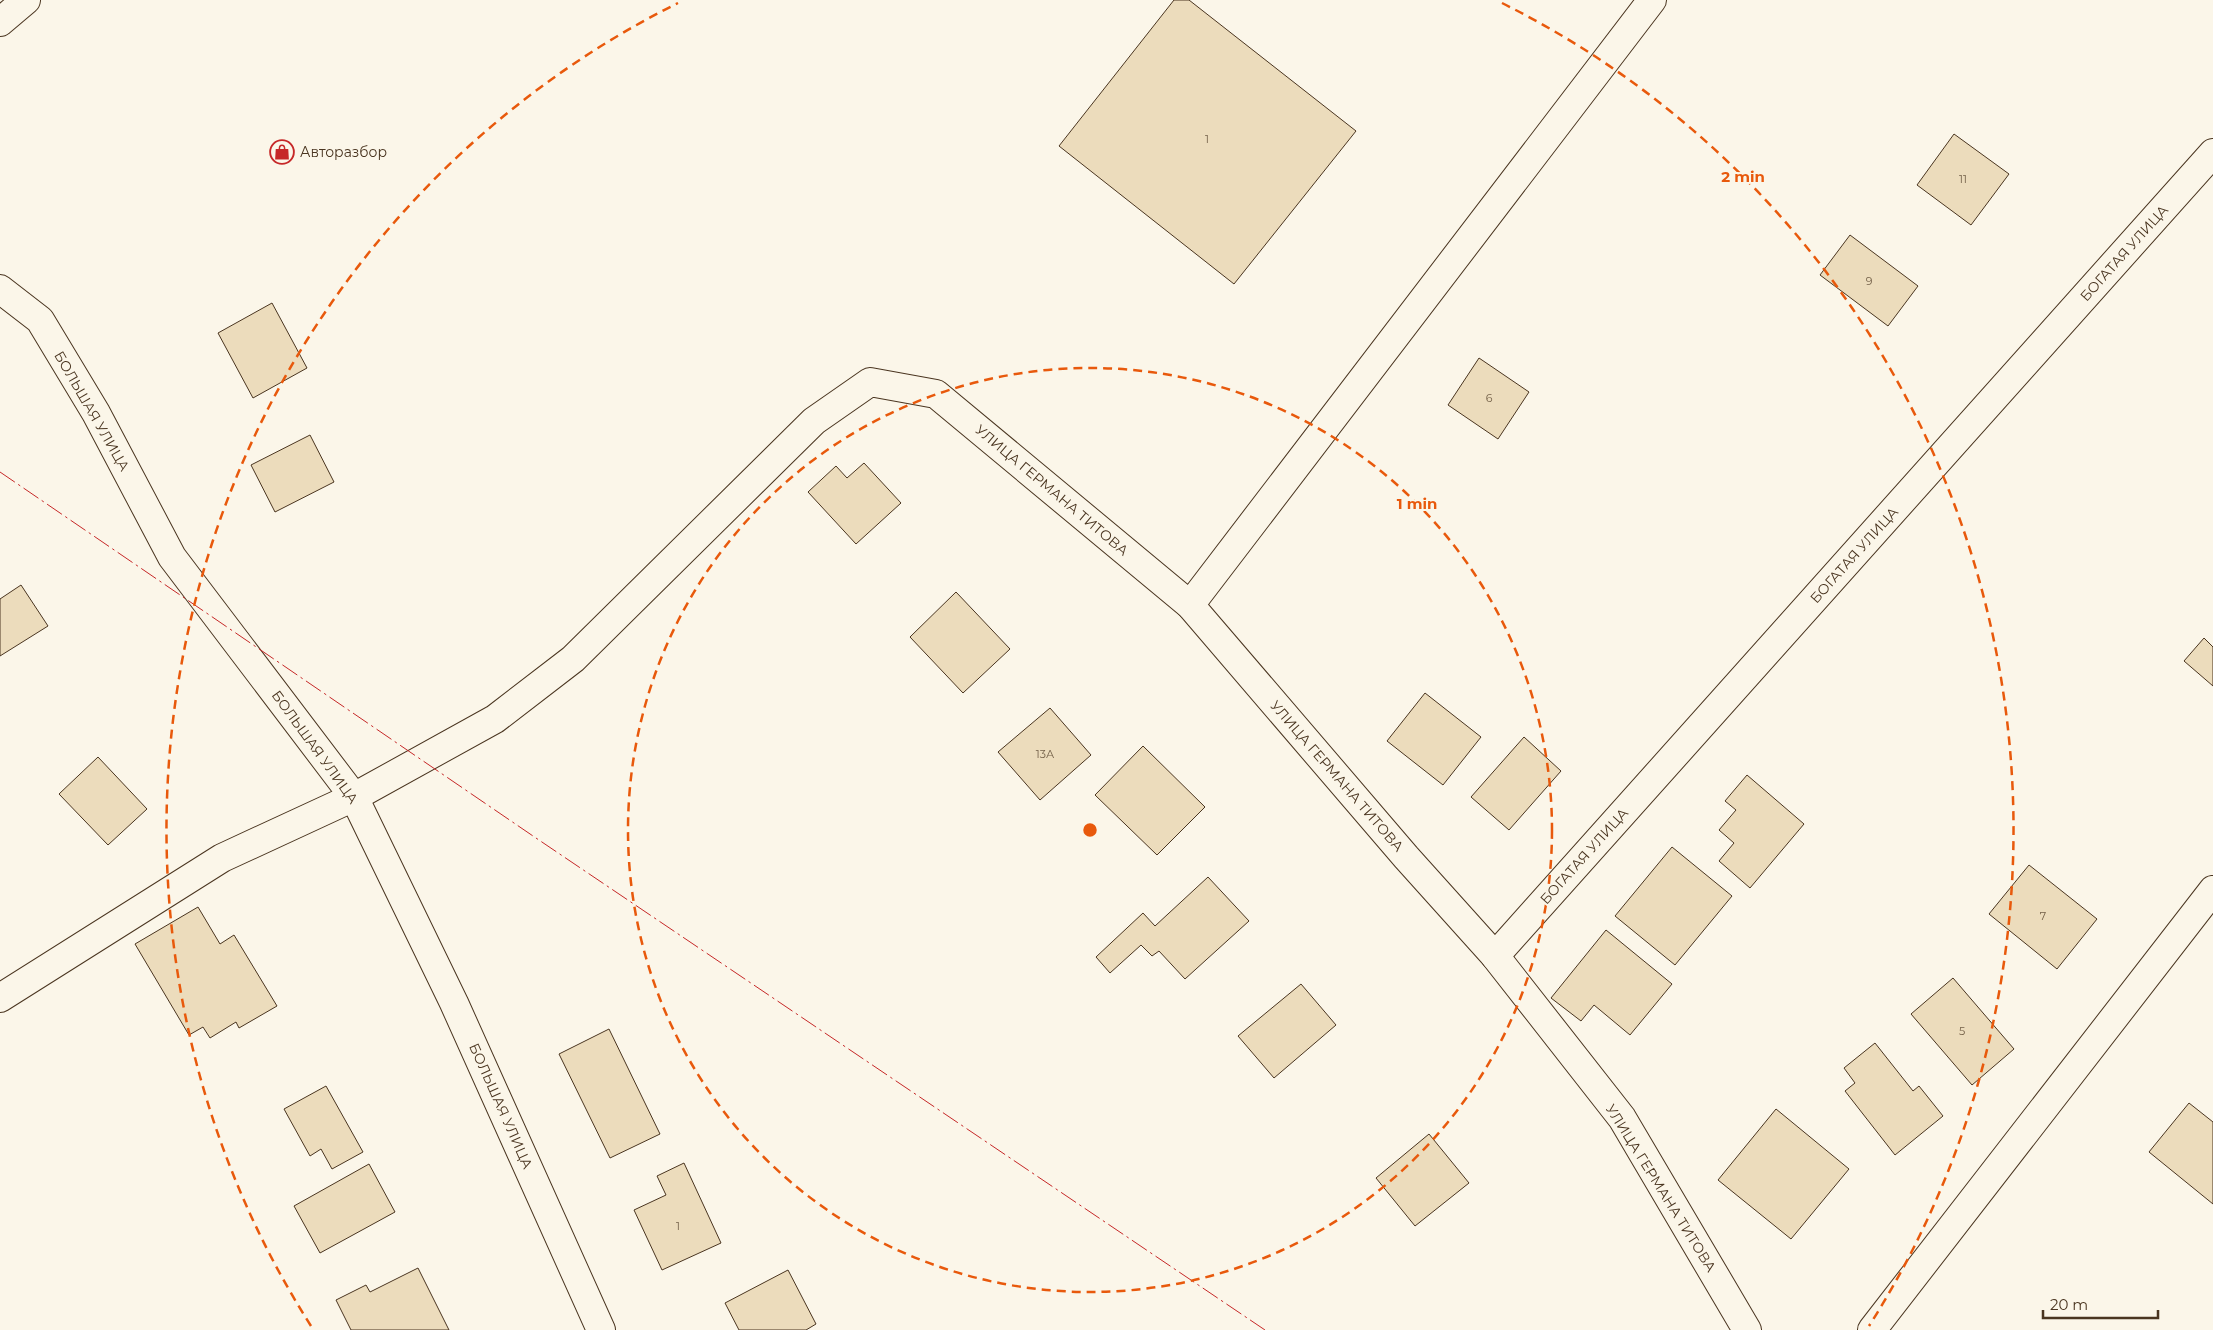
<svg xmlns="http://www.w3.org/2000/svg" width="2213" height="1330" font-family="Montserrat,sans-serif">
	<rect width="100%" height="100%" fill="#fbf6e9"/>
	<g fill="#ecdcbc" stroke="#4a3520">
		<path d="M1174,0H1189L1356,131L1234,284L1059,146Z"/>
		<path d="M1954,134L2009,174L1971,225L1917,185Z"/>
		<path d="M1850,235L1918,286L1888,326L1820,275Z"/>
		<path d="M272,303L307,368L253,398L218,333Z"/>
		<path d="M1479,358L1529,392L1498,439L1448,405Z"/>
		<path d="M310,435L334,482L275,512L251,465Z"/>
		<path d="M864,463L901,503L856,544L808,492L836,466L847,478Z"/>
		<path d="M21,585L48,626L0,656V599Z"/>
		<path d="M956,592L1010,649L963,693L910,637Z"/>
		<path d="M2204,638L2213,647V686L2184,661Z"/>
		<path d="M1425,693L1481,737L1443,785L1387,741Z"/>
		<path d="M1050,708L1091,755L1040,800L998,752Z"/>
		<path d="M1524,737L1561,771L1509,830L1471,797Z"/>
		<path d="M1143,746L1205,807L1157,855L1095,795Z"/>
		<path d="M98,757L147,809L108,845L59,794Z"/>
		<path d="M1747,775L1804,824L1750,888L1719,861L1734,843L1719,830L1736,810L1725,801Z"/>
		<path d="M1672,847L1732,896L1675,965L1615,916Z"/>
		<path d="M2029,865L2097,919L2057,969L1989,914Z"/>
		<path d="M1208,877L1249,921L1185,979L1159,951L1152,956L1141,945L1110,973L1096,957L1143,913L1155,926Z"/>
		<path d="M198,907L220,944L234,935L277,1006L239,1028L236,1022L210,1038L203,1027L189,1035L135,944Z"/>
		<path d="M1606,930L1672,984L1630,1035L1594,1005L1581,1021L1551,998Z"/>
		<path d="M1953,978L2014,1049L1972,1085L1911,1014Z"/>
		<path d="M1301,984L1336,1025L1274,1078L1238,1036Z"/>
		<path d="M609,1029L660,1134L610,1158L559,1054Z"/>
		<path d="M1875,1043L1913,1091L1919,1086L1943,1116L1895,1155L1845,1091L1855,1083L1844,1068Z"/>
		<path d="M326,1086L363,1152L332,1169L321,1149L310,1156L284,1109Z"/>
		<path d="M2189,1103L2213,1122V1204L2149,1152Z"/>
		<path d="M1776,1109L1849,1169L1791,1239L1718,1180Z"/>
		<path d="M1429,1134L1469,1183L1415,1226L1376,1178Z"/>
		<path d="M684,1163L721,1243L662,1270L634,1210L666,1195L657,1176Z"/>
		<path d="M369,1164L395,1212L320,1253L294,1206Z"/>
		<path d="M418,1268L449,1330H351L336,1300L366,1285L370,1292Z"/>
		<path d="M788,1270L816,1324L806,1330H739L725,1303Z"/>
	</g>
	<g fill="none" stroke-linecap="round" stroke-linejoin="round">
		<g stroke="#4a3520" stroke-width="30">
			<g id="minor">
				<path d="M0,22L26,0"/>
				<path d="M0,289L40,320L96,413L172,557L354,797L454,1003L601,1330"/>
				<path d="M1190,605L1652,0"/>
				<path d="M1495,956L2213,153"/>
				<path d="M0,998L222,858L354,797L495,719L573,659L814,421L870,382L936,394L1190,605L1406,857L1495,956L1622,1118L1747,1330"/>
				<path d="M1872,1330L2213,890"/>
			</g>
		</g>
		<use href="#minor" stroke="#fbf6e9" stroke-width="28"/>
		<path stroke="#c62828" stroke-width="1" stroke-dasharray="18 4 2.5 4" stroke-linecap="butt" d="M0,472L533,836L1265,1330"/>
	</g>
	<g fill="none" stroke="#e8590c" stroke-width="2.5" stroke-dasharray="9 6">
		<circle cx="1090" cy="830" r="462"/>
		<path d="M311 1326A924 924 0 0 1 678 3M1502 3A924 924 0 0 1 1869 1326"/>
	</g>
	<defs>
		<g id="shop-ring" transform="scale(1.25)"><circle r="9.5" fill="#fbf6e9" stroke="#c62828" stroke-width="1.5"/><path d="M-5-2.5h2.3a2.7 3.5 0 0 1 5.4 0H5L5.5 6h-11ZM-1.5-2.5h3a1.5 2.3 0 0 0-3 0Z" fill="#c62828"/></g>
	</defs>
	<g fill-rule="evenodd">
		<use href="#shop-ring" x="282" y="152"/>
	</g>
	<g text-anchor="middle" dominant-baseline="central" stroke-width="4" stroke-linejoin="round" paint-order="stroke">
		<g font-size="11" fill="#725f47">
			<text x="1207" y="139">1</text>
			<text x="1963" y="179">11</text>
			<text x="1869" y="281">9</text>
			<text x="1489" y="398">6</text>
			<text x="1045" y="754">13А</text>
			<text x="2043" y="916">7</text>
			<text x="1962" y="1031">5</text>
			<text x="678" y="1226">1</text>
		</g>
		<g font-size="14" fill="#4a3520" stroke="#fbf6e9" text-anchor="start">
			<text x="300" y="152">Авторазбор</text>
		</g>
		<g font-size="14" fill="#4a3520" stroke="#fbf6e9">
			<text transform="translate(2124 253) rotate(-48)">БОГАТАЯ УЛИЦА</text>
			<text transform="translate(92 411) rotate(60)">БОЛЬШАЯ УЛИЦА</text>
			<text transform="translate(1052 490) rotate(40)">УЛИЦА ГЕРМАНА ТИТОВА</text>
			<text transform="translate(1854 555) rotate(-48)">БОГАТАЯ УЛИЦА</text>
			<text transform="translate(315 747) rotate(54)">БОЛЬШАЯ УЛИЦА</text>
			<text transform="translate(1337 776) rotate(49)">УЛИЦА ГЕРМАНА ТИТОВА</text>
			<text transform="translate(1584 856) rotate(-48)">БОГАТАЯ УЛИЦА</text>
			<text transform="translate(501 1106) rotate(66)">БОЛЬШАЯ УЛИЦА</text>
			<text transform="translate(1661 1188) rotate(58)">УЛИЦА ГЕРМАНА ТИТОВА</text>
		</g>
	</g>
	<circle cx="1090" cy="830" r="8" fill="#e8590c" stroke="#fbf6e9" stroke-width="2.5"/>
	<g font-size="15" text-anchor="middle" font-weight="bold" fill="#e8590c" stroke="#fbf6e9" stroke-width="4" stroke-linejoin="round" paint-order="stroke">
		<text x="1743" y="182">2 min</text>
		<text x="1417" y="509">1 min</text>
	</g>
	<path d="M2043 1310v8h115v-8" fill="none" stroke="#4a3520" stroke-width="2.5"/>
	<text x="2050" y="1310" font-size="15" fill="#4a3520" stroke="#fbf6e9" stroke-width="4" paint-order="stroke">20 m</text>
</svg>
